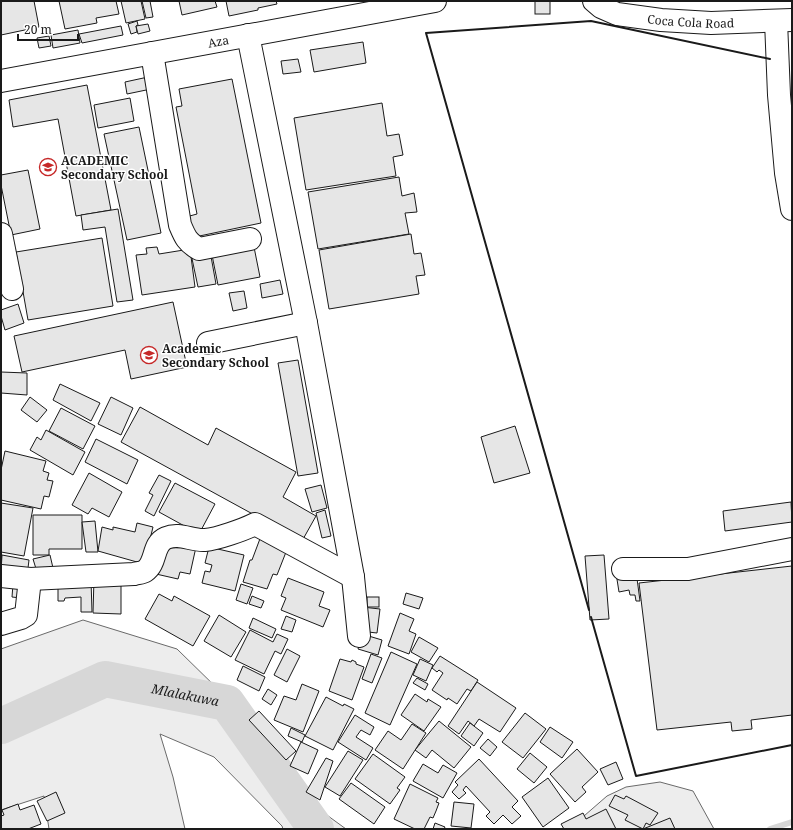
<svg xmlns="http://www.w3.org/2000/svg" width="793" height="830" font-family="'Noto Serif',serif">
	<rect width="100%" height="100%" fill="#fff"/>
	<g fill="#ededed" stroke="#6a6a6a">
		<path d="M83,620L177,649L223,694L239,706L243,717L256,739L288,778L324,813L346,829H283L282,826L214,757L160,734L173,777L185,829H49L44,796L1,810V649Z"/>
		<path d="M660,782L693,791L714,829H569L607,796L626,787Z"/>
	</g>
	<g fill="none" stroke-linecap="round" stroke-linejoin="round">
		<path stroke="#d7d7d7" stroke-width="6" d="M770,829L792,822"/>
		<path stroke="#d7d7d7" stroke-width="36" id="s1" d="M1,726L105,679L227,703L316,829"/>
	</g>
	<g fill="#e6e6e6" stroke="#1a1a1a">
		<path d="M1,1H34L39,27L1,35Z"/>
		<path d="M59,1H116L119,14L96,18L97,23L65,29Z"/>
		<path d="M121,1H141L145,19L126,23Z"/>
		<path d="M142,1H150L153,17L146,18Z"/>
		<path d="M179,1H215L217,7L182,15Z"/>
		<path d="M226,1H276L277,4L258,8V10L229,16Z"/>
		<rect x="535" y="1" width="15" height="13"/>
		<path d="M137,21L138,25L136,26L137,32L131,34L128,24Z"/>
		<path d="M148,24L150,31L138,34L136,26Z"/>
		<path d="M121,26L123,35L82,43L79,34Z"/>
		<path d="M78,30L80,43L53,48L51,35Z"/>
		<path d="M49,36L51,46L39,48L37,38Z"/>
		<path d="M363,42L366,63L314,72L310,50Z"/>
		<path d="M298,59L301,72L283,74L281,61Z"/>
		<path d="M148,77L151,89L127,94L125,82Z"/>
		<path d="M232,79L261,223L190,238L186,217L197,214L176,107L182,106L179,89Z"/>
		<path d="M87,85L111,210L76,216L58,119L13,127L9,100Z"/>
		<path d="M130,98L134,121L98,128L94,105Z"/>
		<path d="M382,103L387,136L399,134L403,155L393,157L396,176L306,190L294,118Z"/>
		<path d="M139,127L161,233L127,240L104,134Z"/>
		<path d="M28,170L40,229L11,235L1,185V175Z"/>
		<path d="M399,177L402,196L414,193L417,212L405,213L409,234L318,249L308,192Z"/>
		<path d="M118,209L133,300L117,302L105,227L83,230L81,215Z"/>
		<path d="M411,234L414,254L421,253L425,275L416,276L419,294L329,309L319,250Z"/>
		<path d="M102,238L113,306L28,320L16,252Z"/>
		<path d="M253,242L260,277L218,285L211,250Z"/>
		<path d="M157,247L159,254L190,249L195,287L142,295L136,255L147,254L146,248Z"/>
		<path d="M210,251L216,284L198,287L191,254Z"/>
		<path d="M280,280L283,294L262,298L260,284Z"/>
		<path d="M244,291L247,308L233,311L229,293Z"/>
		<path d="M173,302L187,367L131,379L125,350L22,372L14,336Z"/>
		<path d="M18,304L24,323L5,330L1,316V310Z"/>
		<path d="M298,360L318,473L298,476L278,363Z"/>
		<path d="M1,372L27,373V395L1,393Z"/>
		<path d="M60,384L100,403L91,421L53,400Z"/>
		<path d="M30,397L47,410L37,422L21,410Z"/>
		<path d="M111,397L133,408L121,435L98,424Z"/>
		<path d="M140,407L208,445L216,428L296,472L283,497L316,516L302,541L121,442Z"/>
		<path d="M61,408L95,426L83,449L49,431Z"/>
		<path d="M515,426L530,473L494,483L481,437Z"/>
		<path d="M46,430L85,452L73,475L30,450L37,437L41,440Z"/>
		<path d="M96,439L138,460L127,484L85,462Z"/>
		<path d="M5,451L46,461L43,471L49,473L47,480L53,481L49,497L44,496L41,509L1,500V470Z"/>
		<path d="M89,473L122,492L109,517L92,508L88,514L72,505Z"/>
		<path d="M159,475L171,481L154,516L145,511L153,495L149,493Z"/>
		<path d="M175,483L215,504L199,534L159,512Z"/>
		<path d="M321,485L327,508L312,512L305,489Z"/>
		<path d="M791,502L792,522L725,531L723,511Z"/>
		<path d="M1,503L33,508L24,556L1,552Z"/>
		<path d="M325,510L331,536L322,538L316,513Z"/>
		<path d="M33,515H82V549H49V555H33Z"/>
		<path d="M95,521L98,552H86L82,522Z"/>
		<path d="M137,523L153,527L144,564L98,551L102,527L113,530V527L135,532Z"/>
		<path d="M261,536L288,547L277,575L273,574L267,589L243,582L250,560H252Z"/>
		<path d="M163,540L196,547L190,574L180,572L178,579L156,574Z"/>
		<path d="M209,547L244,555L235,591L202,583L205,571L210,572L212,565L205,563Z"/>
		<path d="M2,555L29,560L27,576L1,571Z"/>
		<path d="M50,555L53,568L37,572L33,559Z"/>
		<path d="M604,555L609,619L590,620L585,556Z"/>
		<path d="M792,566V715L751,720L752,729L732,731L731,722L657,730L639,583Z"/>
		<path d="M636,571L640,601H636L635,595H630L629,590L619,592L616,573Z"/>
		<path d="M94,578L121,579V614L93,613Z"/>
		<path d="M288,578L324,592L319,606L330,610L323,627L281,610L286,598L281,596Z"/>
		<path d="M91,580L92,612H81V597L65,598L64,601H58V581Z"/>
		<path d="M13,584L22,585L21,598L12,597Z"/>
		<path d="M241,584L253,588L247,604L236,600Z"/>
		<path d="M406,593L423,598L419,609L403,604Z"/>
		<path d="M159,594L172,601L174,596L210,616L193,646L145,619Z"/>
		<path d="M252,596L264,601L261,608L249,604Z"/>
		<rect x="367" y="597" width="12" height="10"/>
		<path d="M362,607L380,609L377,633L359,631Z"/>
		<path d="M400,613L414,619L409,631L416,634L409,654L388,646Z"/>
		<path d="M219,615L246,632L231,657L204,641Z"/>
		<path d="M286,616L296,620L292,632L281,629Z"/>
		<path d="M253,618L276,629L272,638L249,628Z"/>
		<path d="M250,630L273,642L277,634L288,639L281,654L275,651L264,674L235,660Z"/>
		<path d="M362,634L382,640L378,655L358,649Z"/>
		<path d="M419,637L438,648L429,662L411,652Z"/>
		<path d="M287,649L300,656L287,682L274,675Z"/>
		<path d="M391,652L417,664L390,725L365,713Z"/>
		<path d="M371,654L382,658L372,683L362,679Z"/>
		<path d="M440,656L478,680L471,691L467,689L457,704L448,698L447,700L432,690L443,673L439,670L437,672L432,668Z"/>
		<path d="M340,659L351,662L352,660L356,662V664L364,667L352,700L329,691Z"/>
		<path d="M420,659L433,665L426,681L413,675Z"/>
		<path d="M243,666L265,677L259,691L237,680Z"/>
		<path d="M417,678L428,684L425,690L413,683Z"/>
		<path d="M477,682L516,708L500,732L479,719L474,726L468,721L459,734L448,726Z"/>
		<path d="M302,684L319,691L303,732L274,720L284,696L296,700Z"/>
		<path d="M268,689L277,695L271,705L262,699Z"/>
		<path d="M415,694L427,702L428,699L441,707L424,731L401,715Z"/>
		<path d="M326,697L343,706L344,704L354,709L333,750L305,736Z"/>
		<path d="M259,711L296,751L286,760L249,720Z"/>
		<path d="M525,713L546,729L523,758L502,742Z"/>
		<path d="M355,715L374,727L370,735L361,730L356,737L373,748L366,760L338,742Z"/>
		<path d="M439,721L471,747L454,768L432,750L426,758L415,750Z"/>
		<path d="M470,723L483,733L474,746L461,736Z"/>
		<path d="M412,724L426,733L403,769L375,750L388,731L401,740Z"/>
		<path d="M550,727L573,742L562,758L540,742Z"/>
		<path d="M291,728L305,735L302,742L288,736Z"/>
		<path d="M488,739L497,747L490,756L480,748Z"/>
		<path d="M301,742L318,750L308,774L290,766Z"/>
		<path d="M577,749L598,772L582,787L586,792L575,802L550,774Z"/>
		<path d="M348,751L363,760L340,796L325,787Z"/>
		<path d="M530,753L547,767L534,783L517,769Z"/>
		<path d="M373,754L405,777L397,788L400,790L390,804L355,779Z"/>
		<path d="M326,758L333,761L320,800L306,792Z"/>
		<path d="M479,759L518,801L512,807L521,816L512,824L503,815L494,824L486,816L490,812L466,786L463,790L466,793L459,799L452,792L458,785L455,782Z"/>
		<path d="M616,762L623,779L608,785L600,769Z"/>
		<path d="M423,764L438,773L443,765L457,773L443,798L413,781Z"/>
		<path d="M548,778L569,808L543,827L522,797Z"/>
		<path d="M351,783L385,807L374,824L339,799Z"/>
		<path d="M410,784L438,798L436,802L439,803L436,811L433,818L430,817L424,829H415L394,819Z"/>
		<path d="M56,792L65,813L47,821L37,801Z"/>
		<path d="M615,795L624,799L626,796L658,813L650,825L646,823L643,829L625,820L628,815L609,806Z"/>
		<path d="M454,802L474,804L471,828L451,826Z"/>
		<path d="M18,804L20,810L34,805L41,824L28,829H1V816L4,815L2,810Z"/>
		<path d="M606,809L616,829H564L561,824L583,813L586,819Z"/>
		<path d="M670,818L675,829H643Z"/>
		<path d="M435,823L445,827L444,829H433Z"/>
	</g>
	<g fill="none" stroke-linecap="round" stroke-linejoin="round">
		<g stroke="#1a1a1a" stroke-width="24">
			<g id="minor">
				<path d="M776,21L779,95L786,173L792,209"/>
				<path d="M248,35L306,323L353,577L359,636"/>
				<path d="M152,53L180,225C185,237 187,242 199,249L250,239"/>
				<path id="s2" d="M1,81L435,1"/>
				<path d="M1,234L12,289"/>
				<path d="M208,343L306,323"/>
				<path d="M623,569H688L792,549"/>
				<path d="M1,576L30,579L134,574C137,573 142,573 145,571C157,563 152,544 166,538C180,532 191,541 205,540C217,539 243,530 255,524L353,577"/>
				<path d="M1,624L21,618L26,615L30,579"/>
			</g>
		</g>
		<g stroke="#1a1a1a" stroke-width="24">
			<g id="major">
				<path id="s3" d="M594,1L601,7L617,14L661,20L711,23L792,20"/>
			</g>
		</g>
		<use href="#minor" stroke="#fff" stroke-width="22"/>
		<use href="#major" stroke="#fff" stroke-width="22"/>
		<g stroke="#1a1a1a" stroke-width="2">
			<path d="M589,610L426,33L591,21L770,59"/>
			<path d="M591,617L636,776L792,745"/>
		</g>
	</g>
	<defs>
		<g id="school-ring" transform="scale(0.9)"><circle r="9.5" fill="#fff" stroke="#c62828" stroke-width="1.5"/><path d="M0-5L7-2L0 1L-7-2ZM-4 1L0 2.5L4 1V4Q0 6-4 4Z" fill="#c62828"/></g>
	</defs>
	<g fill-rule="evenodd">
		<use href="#school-ring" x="48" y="167"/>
		<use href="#school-ring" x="149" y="355"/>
	</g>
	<g text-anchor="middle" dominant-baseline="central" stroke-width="3" stroke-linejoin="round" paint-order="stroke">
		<g font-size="12" fill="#1a1a1a" stroke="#fff">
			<text stroke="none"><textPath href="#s3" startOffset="101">Coca Cola Road</textPath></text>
			<text stroke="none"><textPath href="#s2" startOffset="221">Aza</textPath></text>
		</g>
		<g font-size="12" font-weight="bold" fill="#1a1a1a" stroke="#fff" text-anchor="start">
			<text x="61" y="160">ACADEMIC<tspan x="61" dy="14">Secondary School</tspan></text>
			<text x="162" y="348">Academic<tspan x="162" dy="14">Secondary School</tspan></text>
		</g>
		<g font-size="13" font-style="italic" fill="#1a1a1a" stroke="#fff">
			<text stroke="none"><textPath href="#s1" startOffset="196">Mlalakuwa</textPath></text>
		</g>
	</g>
	<rect width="793" height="830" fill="none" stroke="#1a1a1a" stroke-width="4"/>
	<path d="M18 34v6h60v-6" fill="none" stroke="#1a1a1a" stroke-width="2"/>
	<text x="24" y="34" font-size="12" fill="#1a1a1a" stroke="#ffffff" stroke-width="3" paint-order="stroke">20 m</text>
</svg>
